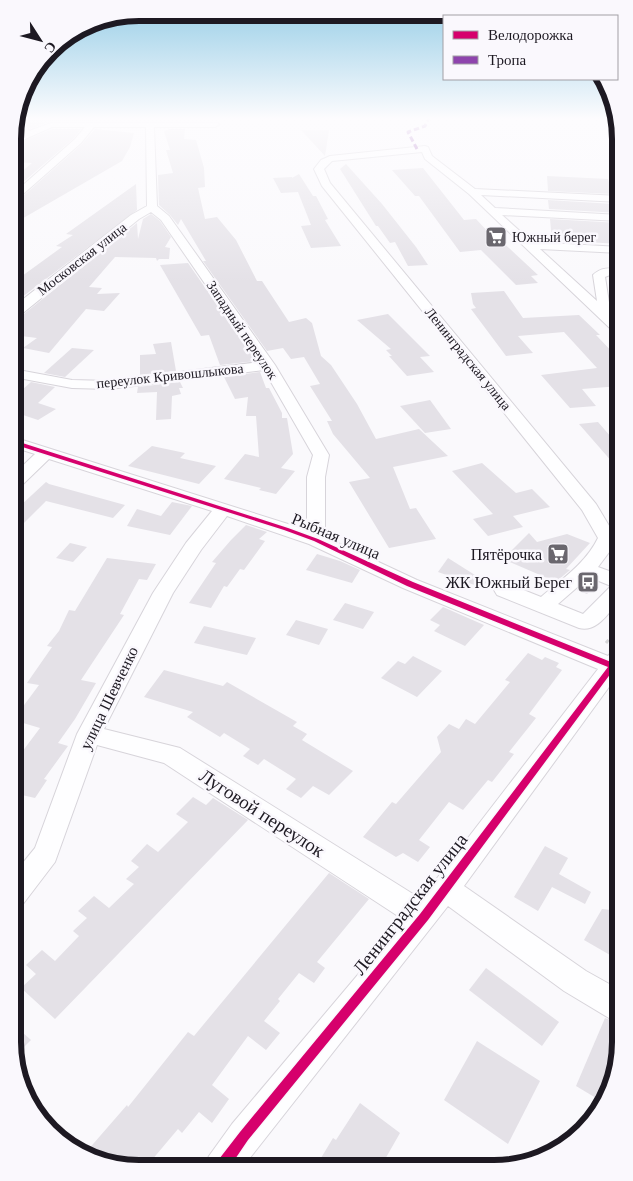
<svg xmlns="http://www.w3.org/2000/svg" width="633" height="1181" font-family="Georgia,serif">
	<rect width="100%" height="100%" fill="#faf9fc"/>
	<path fill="#eeebf4" d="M15,118H221V119L205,123H175L173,125Z"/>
	<g fill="#e4e1e7">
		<path d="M15,118H99L94,121H51L30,129L26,123L14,120Z"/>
		<path d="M52,129H81L74,138L13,191V179L32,163L14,162V145Z"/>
		<path d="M95,129L134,133L130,147L122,161L13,224V205L82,144Z"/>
		<path d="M170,129H185L184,139L196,140L204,168L205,187L198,188L205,219L217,217L236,240L257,281H262L289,322L306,318L312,323L321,356L331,365L357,404L376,439L419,429L448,456L393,467L410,509L416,508L436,539L389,548L349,482L370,478L333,434L327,421H332L310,386L320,384L304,357L291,359L283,348L267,351L203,261H206L181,219L178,225L170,215L159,205L158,175L173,173L166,150H170L164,131Z"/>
		<path d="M301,130H329L325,156Z"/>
		<path d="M346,164L382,204L416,247L428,265L408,266L395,242L390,243L378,226H376L340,169Z"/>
		<path d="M423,168L464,220L476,219L491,235H495L538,275L531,276L538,283L516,285L481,250L460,252L419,196H415L392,170Z"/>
		<path d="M299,174L313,196H316L328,219L325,220L341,246L311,248L301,226L311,225L298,192L281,193L273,178L292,177L293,180L292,178Z"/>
		<path d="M547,176L608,179L612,194L548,191Z"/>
		<path d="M136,184L137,210L13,304V275L22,276L62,247L56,246L73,235L66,234Z"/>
		<path d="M548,200L614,204L620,205V213L549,209Z"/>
		<path d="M151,214L160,221L171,237L165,247L170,248L169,259H159L157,261L156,258L115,257L89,287L102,288L97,294L120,293L104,311L86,309L49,353L23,348L37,338L13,335V320L19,318L137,223L138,239L143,219Z"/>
		<path d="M550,219L620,223V244L552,240Z"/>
		<path d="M188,263L256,361L220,365L209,335L201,336L160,265Z"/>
		<path d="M504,291L523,318L579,315L600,335H596L620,360V386L582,389L596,406L570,408L541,375L597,368L564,332L518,336L533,353L506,356L471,309L476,308L473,304L471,293Z"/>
		<path d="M388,314L430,356L420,357L434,372L407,376L389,356H392L386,350L391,349L357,320Z"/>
		<path d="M171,342L176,371L140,375V355L156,354L153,344Z"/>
		<path d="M72,348L94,350L65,377L44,373Z"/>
		<path d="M260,372L266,388H269L282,413V418H287L293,454L281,468L295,471L276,494L259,490L261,488L224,479L245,454L259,457L256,416H246L248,397L235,399L224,377Z"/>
		<path d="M31,382L55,387L38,403L56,409L38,420L23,415L13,421V398Z"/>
		<path d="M180,382L183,388H179L181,394L172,396L171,419L156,420L157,392L137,393L138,387Z"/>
		<path d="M430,400L451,429L425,433L400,406Z"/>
		<path d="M598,422L611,437L620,436V471L579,424Z"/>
		<path d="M152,446L185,453L180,458L216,466L199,484L128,466Z"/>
		<path d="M482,463L516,493L532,489L550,507L513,516L523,527L488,536L473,519L493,514L452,471Z"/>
		<path d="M46,482L49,484L125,505L113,518L46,501L13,534V505L20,506Z"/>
		<path d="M172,502L192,506L170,535L127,526L137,509L161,516Z"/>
		<path d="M246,525L267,532L259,539L265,541L244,570L240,569L227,587L224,586L211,608L189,603L216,563L212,562L231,540Z"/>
		<path d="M529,533L537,542L567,534L590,543L566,569L570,570L557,581H554L503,559Z"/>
		<path d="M70,543L87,547L73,562L56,558Z"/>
		<path d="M317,554L340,561L360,570L352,583L306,570Z"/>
		<path d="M107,558L156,564L147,580L139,579L120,614L124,615L81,680L96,683L75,719L58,743L68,746L44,779L47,780L35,798L13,793V764L40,728L13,720L39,685L27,683L52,647L47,646L59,631L69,610L75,611Z"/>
		<path d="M448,558L486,582L483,588L438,572Z"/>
		<path d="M589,579L598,583L587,594L577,590Z"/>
		<path d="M345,603L374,612L363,629L333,620Z"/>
		<path d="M443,607L484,625L465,646L434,631L440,625L430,620Z"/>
		<path d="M296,620L328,629L319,645L286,635Z"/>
		<path d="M204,626L256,638L247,655L194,643Z"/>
		<path d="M528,653L542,660L545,657L559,663L556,667L562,670L529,714L536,718L509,752L514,754L492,782L488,780L463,810L449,802L419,840L430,847L418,862L403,853L396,857L363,837L392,802L396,804L441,752L437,737L449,724L459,729L466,719L475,724L510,682L505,680Z"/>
		<path d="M413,656L442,671L417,697L381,678L398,661L405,664Z"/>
		<path d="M164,670L223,686L227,682L297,722L293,726L307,734L302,740L353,771L329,795L313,786L301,798L286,789L296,779L264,759L258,765L243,756L250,749L224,733L220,737L187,717L193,712L144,697Z"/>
		<path d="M193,797L206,805L213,798L248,820L55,1019L21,988L36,974L26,965L42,950L55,961L79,936L73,931L87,918L78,911L94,896L109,908L134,884L126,879L139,867L131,861L147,844L158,852L188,822L176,814Z"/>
		<path d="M545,846L568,858L559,874L591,892L585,904L552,887L538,911L514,897Z"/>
		<path d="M329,873L369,899L317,962L325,968L314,983L299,973L278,999L280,1001L264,1021L280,1033L266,1050L248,1036L212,1085L229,1099L212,1123L199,1112L182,1133L178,1129L146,1167H123L87,1151L127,1105L128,1107L188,1032L194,1036Z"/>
		<path d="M602,909L620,911V954L613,949L610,955L584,940Z"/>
		<path d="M486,968L559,1022L542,1046L469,990Z"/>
		<path d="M605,1018L620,1024V1050L601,1101L576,1086Z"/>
		<path d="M13,1024L31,1040L15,1056L12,1042Z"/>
		<path d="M477,1041L540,1081L508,1144L444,1100Z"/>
		<path d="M360,1103L400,1133L380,1168H315L333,1138L336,1140Z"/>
	</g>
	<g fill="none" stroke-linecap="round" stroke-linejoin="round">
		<g stroke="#d7d4da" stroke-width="2">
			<g id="minor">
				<path d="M14,122L26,125L29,131L51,123H218L219,125L215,127H154L157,206L169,216L275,365L329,455L325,477V537L417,580L608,656L612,651L620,649V677L617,676L464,886L586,971L620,990V1022L609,1018L564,991L448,906L242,1168H204L209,1156L232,1124L404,920L164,763L97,745L55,862L23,904L13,907V875L35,848L77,734L153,593L186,543L212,511L49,459L19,488L13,489V475L35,454L13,447V437L307,530V477L313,455L264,370L110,389L72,388L13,377V369L72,380L110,381L259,362L161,220L151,212L139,219L18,317L13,318V307L131,215L147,206L146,127H94L81,143L13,203V194L75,139L85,127H52L23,140L19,137L21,132L19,129L14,127ZM227,516L309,544L403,588L598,669L421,899L180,748L104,729L173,593L201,550Z"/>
				<path d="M425,146L428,147L432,156L475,189L620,196V202L481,195L495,208L620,215V221L502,215L532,242L620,247V253L540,249L597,301L593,275C601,267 610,268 620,269V275H610L605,277L611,315L620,323V334L615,333L469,194L425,159L422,152L332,161L324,169L330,183L596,504L614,534L620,537V549L613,547L598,567L620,575V600C609,612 597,633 579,628L497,595L494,590L497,585L504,584L511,585L541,597C561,580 586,563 598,538L582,510L322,186L314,169L321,160L330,156ZM589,577L611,586L583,614L558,604Z"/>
			</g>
		</g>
		<path stroke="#d6d6d7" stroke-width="1" stroke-dasharray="2 2" stroke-linecap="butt" d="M620,133H614L615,136H620"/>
		<path stroke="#d6d6d7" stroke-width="3" stroke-dasharray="4 4" stroke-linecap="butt" d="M606,643L620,626"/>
		<use href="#minor" fill="#fefeff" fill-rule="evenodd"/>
		<path stroke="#8e44ad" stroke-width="3" stroke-dasharray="5.5 3" stroke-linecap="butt" d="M417,149L408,132L425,126L429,118"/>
		<g stroke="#faf8fd" stroke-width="3">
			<path id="cycleway" d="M13,440L288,528L318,539L413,582L611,662L617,654L620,653V661L618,664L620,665V671L614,669L428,920L248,1140L229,1168H215L216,1163L240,1132L420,914L608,667L407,586L314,541L284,530L13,444Z"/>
		</g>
		<use href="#cycleway" fill="#d6006c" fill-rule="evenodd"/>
	</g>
	<linearGradient id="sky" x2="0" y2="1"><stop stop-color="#98cee7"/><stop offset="0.42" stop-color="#fdfcfe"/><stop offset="1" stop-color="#fdfcfe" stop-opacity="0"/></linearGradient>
	<rect width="633" height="283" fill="url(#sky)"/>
	<defs>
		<g id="supermarket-square" transform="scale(1.125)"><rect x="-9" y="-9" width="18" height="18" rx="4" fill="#6a676e" stroke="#faf8fd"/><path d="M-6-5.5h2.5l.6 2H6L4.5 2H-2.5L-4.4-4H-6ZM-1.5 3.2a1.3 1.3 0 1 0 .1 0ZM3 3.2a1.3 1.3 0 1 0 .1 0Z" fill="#fff"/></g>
		<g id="bus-square" transform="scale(1.125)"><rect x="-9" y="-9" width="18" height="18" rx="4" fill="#6a676e" stroke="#faf8fd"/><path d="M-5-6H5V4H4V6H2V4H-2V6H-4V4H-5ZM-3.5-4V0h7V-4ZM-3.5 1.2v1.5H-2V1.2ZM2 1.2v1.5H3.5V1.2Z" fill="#fff"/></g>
	</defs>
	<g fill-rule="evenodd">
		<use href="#supermarket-square" x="496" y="237"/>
		<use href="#supermarket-square" x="558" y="554"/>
		<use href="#bus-square" x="588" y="582"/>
	</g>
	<g text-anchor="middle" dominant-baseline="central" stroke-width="5" stroke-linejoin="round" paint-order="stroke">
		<g font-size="14" fill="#1d1922" stroke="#faf8fd" text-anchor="start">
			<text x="512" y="237">Южный берег</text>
		</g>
		<g font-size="14" fill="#1d1922" stroke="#faf8fd">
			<text transform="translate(82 259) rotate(-38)">Московская улица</text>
			<text transform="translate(242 330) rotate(56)">Западный переулок</text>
			<text transform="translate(468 359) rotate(51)">Ленинградская улица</text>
			<text transform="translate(170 376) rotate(-6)">переулок Кривошлыкова</text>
		</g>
		<g font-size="16" fill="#1d1922" stroke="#faf8fd">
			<text transform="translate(336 536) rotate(23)">Рыбная улица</text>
			<text transform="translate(109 698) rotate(-64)">улица Шевченко</text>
		</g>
		<g font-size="16" fill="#1d1922" stroke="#faf8fd" text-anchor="end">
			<text x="542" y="554">Пятёрочка</text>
			<text x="572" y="582">ЖК Южный Берег</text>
		</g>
		<g font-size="19" fill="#1d1922" stroke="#faf8fd">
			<text transform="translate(262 813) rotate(33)">Луговой переулок</text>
			<text transform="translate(410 904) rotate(-52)">Ленинградская улица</text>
		</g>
	</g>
	<path d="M0 0H633V1181H0ZM139 21H494A118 118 0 0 1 612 139V1042A118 118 0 0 1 494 1160H139A118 118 0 0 1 21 1042V139A118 118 0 0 1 139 21Z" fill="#faf8fd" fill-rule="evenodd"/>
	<path fill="none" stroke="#1d1922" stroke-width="6" d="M139 21H494A118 118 0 0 1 612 139V1042A118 118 0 0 1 494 1160H139A118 118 0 0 1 21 1042V139A118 118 0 0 1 139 21Z"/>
	<rect x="443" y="15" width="175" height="65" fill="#faf8fd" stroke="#a29fa5"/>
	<rect x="453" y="31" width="25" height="8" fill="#d6006c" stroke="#a29fa5"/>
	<text x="488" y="40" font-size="15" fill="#1d1922">Велодорожка</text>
	<rect x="453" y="56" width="25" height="8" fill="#8e44ad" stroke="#a29fa5"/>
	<text x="488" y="65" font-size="15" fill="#1d1922">Тропа</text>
	<g transform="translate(40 40) rotate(126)" stroke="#faf8fd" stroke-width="4" paint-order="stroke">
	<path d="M0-4L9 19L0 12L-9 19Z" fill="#1d1922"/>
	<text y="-8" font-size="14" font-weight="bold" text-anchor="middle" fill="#1d1922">С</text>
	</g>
</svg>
